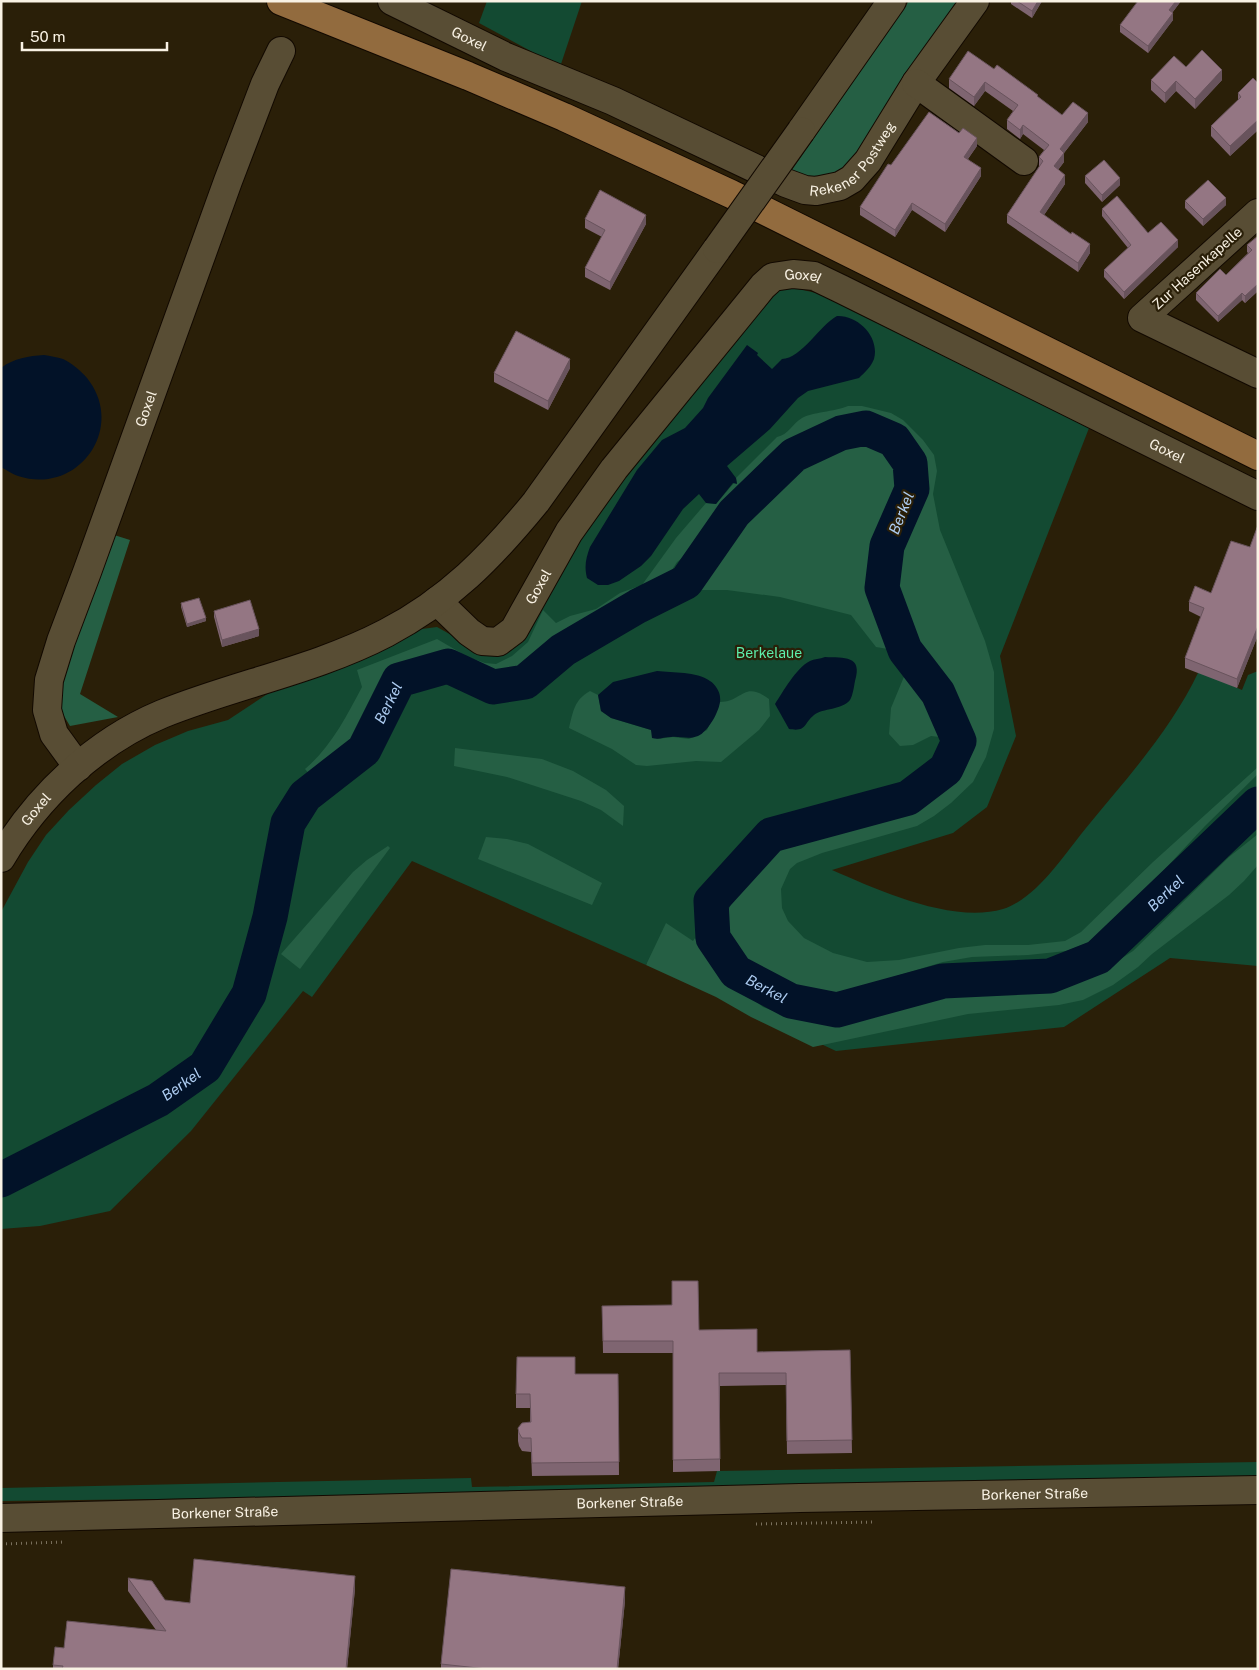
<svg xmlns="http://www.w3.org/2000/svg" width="1259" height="1670" font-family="'Public Sans',sans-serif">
	<rect width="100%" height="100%" fill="#2a1f08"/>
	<g fill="#134a32">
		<path d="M487,1H582L560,67L479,23Z"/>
		<path d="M782,288L799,289L816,293L917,338L1091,423L1000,656L1016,736L987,807L953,833L832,870C878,890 952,924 1003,909C1037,898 1064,855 1086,828C1127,778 1171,730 1199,671L1242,690L1248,675L1258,671V966L1170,958L1064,1027L836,1051L647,963L646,965L412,861L312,997L303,991L191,1131L110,1211L40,1226L1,1229V912L28,862L46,835L69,810L96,785L122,764L155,745L188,731L228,720L272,691L358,661L414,630L437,627L471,646L495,653L581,525L759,301Z"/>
		<path d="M1258,1462V1478L386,1496L1,1501V1488L471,1478L472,1487L714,1482L717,1471Z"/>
	</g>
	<g fill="#255f44">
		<path d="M909,1H965L842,172L818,181L787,177Z"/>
		<path d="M848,406H862L891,413L903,420L923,440L934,455L937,471L933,494L940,530L985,641L994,672V729L986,757L973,782L951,803L934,816L917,826L822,853L797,863L790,869L781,889L782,908L788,921L804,938L833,953L867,962L899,960L959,948L985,945H1028L1065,941L1081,932L1153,862L1258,767V774L1205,826L1124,913L1101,934L1087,943L1066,951L1028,955L972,957L943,962L870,984L854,993L837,998L804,993L767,974L751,964L741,952L730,936L727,922L728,911L733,900L749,880L778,849L811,836L881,818L915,806L947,783L963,765L970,743L959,709L945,684L915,648L896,601L895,584L897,554L914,515L921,485L918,462L909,444L892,427L878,420L864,417L848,416L834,419L786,441L751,473L731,494L719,509L694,549L677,562L670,573L660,581L640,594L621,602L597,618L573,626L563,633L522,672L495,677L443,658H428L412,661L400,667L388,676L377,688L367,713L355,749L346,754L325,762L310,775L305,769C331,747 346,717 362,687L357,670L437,639L468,657L485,663L496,664L512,656L528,642L543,610L556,623L570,616L596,609L620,593L642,585L676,538L706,503L716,504L734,483H737L736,478L777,437C788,435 793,423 802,418C812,412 834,412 848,406Z"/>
		<path d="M863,434L879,439L891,449L906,466L907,484L881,540L868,586L884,629L888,649L876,647L851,615L780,597L727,590H693L689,586C717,554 740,518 770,488C778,480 792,470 802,466C808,463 814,462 820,459C835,451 847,440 863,434Z"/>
		<path d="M111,534L130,540L80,694L118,717L70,726L58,706L54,693Z"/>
		<path d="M908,667L925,690L948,738L931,736L913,745L900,746L889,734L891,708Z"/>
		<path d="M590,691L598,695L601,711L611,718L651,730L657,739L673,737L689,739L707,730L720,702C743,702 743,680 769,699L770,716L759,730L721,762L696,761L647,766L636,765L612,749L569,728C573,712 574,700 590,691Z"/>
		<path d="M455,748L542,759L573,771L606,790L624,806L623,826L601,810L581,801L507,777L454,766Z"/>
		<path d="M1258,834V865L1244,881L1229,895L1152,954L1138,967L1113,985L1083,1000L1059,1005L968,1014L813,1047L751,1017L716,997L646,965L666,923L693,941L695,938L707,956L737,987L763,1007L776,1012L831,1024L941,994L1062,987L1108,967L1133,951L1229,857Z"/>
		<path d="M486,837L507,839L528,844L602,883L592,905L478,859Z"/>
		<path d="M388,846L390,848L300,969L281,954L353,872L367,860Z"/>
	</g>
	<g fill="#021228">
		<path d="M837,316C858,315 880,337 874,359C871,367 865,372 859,378L808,391L798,398L770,429L727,466L736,478L737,484L733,483L716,504L706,503L699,494L683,509L651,556L641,566L619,581L608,585H598L587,578C584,566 586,558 590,547L637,470L662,440L685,428L703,408L708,398L747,345L758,353L757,355L772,369L782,359C801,359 820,325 837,316Z"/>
		<path d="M44,355C50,356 57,357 63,359C72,363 81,371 87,378C127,428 78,496 18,476C12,474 7,470 1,467V368C14,358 29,356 44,355Z"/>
		<path d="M825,657C844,658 863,655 855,681C854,686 853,695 850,700C842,710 823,708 814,715C803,724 807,732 789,729L775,704C783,692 796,668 810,661C814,659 820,659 825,657Z"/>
		<path d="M657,671C673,673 696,671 710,681C715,684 720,692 720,697C722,708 708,732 698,736C688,740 681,736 671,737C664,737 659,740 652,738L651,730L611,718L601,711L598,695L613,682Z"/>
	</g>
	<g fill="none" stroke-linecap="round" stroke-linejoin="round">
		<path stroke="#021228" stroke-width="35" id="s1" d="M1,1180L158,1100L205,1067L249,994L270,917L288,823L305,796L364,750L399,680L448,666L493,687L525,682L563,650L638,606L686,582L734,513L794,455L841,433L866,428L894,440L910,463L912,489L887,546L882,588L905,650L938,693L959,741L946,769L908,798L771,835L711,901L713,938L736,972L791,1001L837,1010L943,981L1050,976L1098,957L1258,804"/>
		<g stroke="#120900" stroke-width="30">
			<g id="minor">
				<path id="s2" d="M392,1L506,57L613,101L786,183L805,190L816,191L840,186L852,179L868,161L916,83L975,1"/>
				<path d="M916,83L1024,161"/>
				<path d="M801,131L892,1"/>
				<path d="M1258,213L1142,318L1258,374"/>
				<path id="s3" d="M437,601L469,632L482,641L498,642L514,630L569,532L614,469L763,286L773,277L793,274L814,276L841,289L1258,496"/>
				<path id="s4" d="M78,767L54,734L47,710L49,680L61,641L87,572L228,181L265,84L281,51"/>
				<path id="s5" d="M1,858C38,796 95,742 162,714C236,684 315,670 386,633C449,600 491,557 536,502L717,249"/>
				<path id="s6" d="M1,1518L800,1498L1258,1490"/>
			</g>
		</g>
		<g stroke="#120900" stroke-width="30">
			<path id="major" d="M281,1L468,76L564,117L731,194L1258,456"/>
		</g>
		<g stroke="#7b715e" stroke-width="3" stroke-dasharray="1 4" stroke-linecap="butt">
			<path d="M756,1524L875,1522"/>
			<path d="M1,1544L65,1542"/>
		</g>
		<use href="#minor" stroke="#584d34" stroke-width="28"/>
		<use href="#major" stroke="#926b3e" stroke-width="28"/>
		<g stroke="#120900" stroke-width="30" stroke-linecap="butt">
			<path id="minor-bridge" d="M717,249L801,131"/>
		</g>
		<use href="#minor-bridge" stroke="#584d34" stroke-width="28"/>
	</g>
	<g fill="#7f6571">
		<path d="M1011,1H1042L1032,18L1011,4Z"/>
		<path d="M1181,1L1172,13L1173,20L1148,53L1120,32V25Z"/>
		<path d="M1186,67L1222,80L1195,109L1176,91L1165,103L1151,90V80Z"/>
		<path d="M994,69L1038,97L1062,115L1088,122L1064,153V162L1058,170L1065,184L1044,215L1090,253L1078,272L1007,223V215L1039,167V157L1044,150L1023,134L1020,139L1007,129V120L1013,111L985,91L974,106L949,88V79Z"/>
		<path d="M1258,83V130L1230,156L1211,136V126L1238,100V93Z"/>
		<path d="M977,146L968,159L981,176L945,232L912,210L895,237L860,215V207L891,165Z"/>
		<path d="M1085,176L1120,185L1102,202L1085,183Z"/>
		<path d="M1185,201L1226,205L1203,226L1185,208Z"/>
		<path d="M1102,209L1148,233L1178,247L1124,299L1104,277V270L1128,248L1102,216Z"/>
		<path d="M585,219L646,224L610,290L585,277V268L602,237L585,228Z"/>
		<path d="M1258,236V291L1245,303L1242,300L1218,322L1196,300V293L1226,275L1248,253L1247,252V245Z"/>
		<path d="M570,368L548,410L494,382V373Z"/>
		<path d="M1258,525V635L1237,688L1185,668V658L1201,617L1189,611V602L1211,593L1250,547Z"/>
		<path d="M181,603L206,621L187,627L181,607Z"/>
		<path d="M214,611L259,636L222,647L214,617Z"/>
		<path d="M602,1306L699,1330L757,1352L850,1350L852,1453L787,1454L786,1385L720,1386V1471L673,1472V1353H603Z"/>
		<path d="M575,1374H618L619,1475L532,1476L531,1452L522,1451L519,1446L518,1441V1428L530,1422V1408H516V1394Z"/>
		<path d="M128,1578L165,1600L190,1603L355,1589L347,1669H53V1665L64,1648L156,1630L128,1591Z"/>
		<path d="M625,1601L618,1669H441V1664Z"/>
	</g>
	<g fill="#68535c">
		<path d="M1038,1H1042L1032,18V11Z"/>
		<path d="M1176,1H1181L1169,17V10Z"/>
		<path d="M1173,13V20L1148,53V46Z"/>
		<path d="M1222,70V80L1195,109V99Z"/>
		<path d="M1176,81V91L1165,103V93Z"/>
		<path d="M985,82V91L974,106V97Z"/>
		<path d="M1088,113V122L1064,153V162L1054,175V166L1060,149Z"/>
		<path d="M1258,120V130L1230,156V146Z"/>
		<path d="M1023,125V134L1020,139V130Z"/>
		<path d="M977,138V146L964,164V157Z"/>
		<path d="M981,168V176L945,232V224Z"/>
		<path d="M1065,175V184L1040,221V212Z"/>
		<path d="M1120,178V185L1102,202V195Z"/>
		<path d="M1226,198V205L1203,226V219Z"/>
		<path d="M912,203V210L895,237V230Z"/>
		<path d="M646,215V224L610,290V282Z"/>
		<path d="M1178,240V247L1124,299V292Z"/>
		<path d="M1090,244V253L1078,272V263Z"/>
		<path d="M1258,284V291L1245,303V296Z"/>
		<path d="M1242,293V300L1218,322V316Z"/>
		<path d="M570,359V368L548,410V401Z"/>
		<path d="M206,618V621L187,627V624Z"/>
		<path d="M1258,626V635L1237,688V679Z"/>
		<path d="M259,629V636L222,647V640Z"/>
		<path d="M355,1576V1589L347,1669H346Z"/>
		<path d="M625,1587V1601L618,1669H617Z"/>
	</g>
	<g fill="#947683" stroke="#68535c">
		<path d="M1017,1H1038L1032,11Z"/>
		<path d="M1138,1H1176L1169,10L1173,13L1148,46L1120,25Z"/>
		<path d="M1202,50L1222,70L1195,99L1176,81L1165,93L1151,80L1174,56L1186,67Z"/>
		<path d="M968,51L994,69L997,65L1038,95L1037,96L1062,115L1073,102L1088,113L1060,149L1064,153L1054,166L1065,175L1040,212L1071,234L1072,232L1090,244L1078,263L1007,215L1043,161L1039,157L1049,145L1023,125L1020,130L1007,120L1018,105L985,82L974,97L949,79Z"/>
		<path d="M1253,78L1258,83V120L1230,146L1211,126L1241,97L1238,93Z"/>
		<path d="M929,112L959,133L963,128L977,138L964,157L981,168L945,224L912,203L895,230L860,207L888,164L891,165Z"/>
		<path d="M1104,160L1120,178L1102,195L1085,176Z"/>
		<path d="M1208,180L1226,198L1203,219L1185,201Z"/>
		<path d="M600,190L646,215L610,282L585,268L605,230L585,219Z"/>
		<path d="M1117,196L1148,233L1161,222L1178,240L1124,292L1104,270L1131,245L1102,209Z"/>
		<path d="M1258,236V284L1245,296L1242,293L1218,316L1196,293L1220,269L1226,275L1252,250L1247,245Z"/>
		<path d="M516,331L570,359L548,401L494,373Z"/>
		<path d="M1258,525V626L1237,679L1185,658L1204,608L1189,602L1195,586L1211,593L1231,541L1250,547Z"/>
		<path d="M199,598L206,618L187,624L181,603Z"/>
		<path d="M250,600L259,629L222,640L214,611Z"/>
		<path d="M672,1281H698L699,1330L757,1329V1352L850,1350L852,1440L787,1441L786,1373H719L720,1459L673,1460V1341H603L602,1306L672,1305Z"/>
		<path d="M517,1357H575V1374H618L619,1462L532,1463L531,1438H522L519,1433L518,1428L522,1423L531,1422L530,1394H516Z"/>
		<path d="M194,1559L355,1576L346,1669H62L63,1666L53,1665L55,1647L64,1648L67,1621L166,1631L128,1578L152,1581L165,1600L190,1603Z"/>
		<path d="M451,1569L625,1587L617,1669H487L441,1664Z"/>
	</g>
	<g text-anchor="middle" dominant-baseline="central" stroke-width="4.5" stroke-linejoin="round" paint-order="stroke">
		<g font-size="14" fill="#f9f2e4" stroke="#2a1f08">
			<text stroke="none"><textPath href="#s2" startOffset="86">Goxel</textPath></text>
			<text stroke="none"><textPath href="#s2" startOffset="516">Rekener Postweg</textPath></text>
			<text transform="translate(1197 268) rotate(-42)">Zur Hasenkapelle</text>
			<text stroke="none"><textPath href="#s3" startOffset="566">Goxel</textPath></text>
			<text stroke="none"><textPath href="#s4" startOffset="384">Goxel</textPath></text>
			<text stroke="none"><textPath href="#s3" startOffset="971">Goxel</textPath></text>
			<text stroke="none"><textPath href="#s3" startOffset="146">Goxel</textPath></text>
			<text stroke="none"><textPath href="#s5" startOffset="60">Goxel</textPath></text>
			<text stroke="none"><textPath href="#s6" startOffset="1034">Borkener Straße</textPath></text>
			<text stroke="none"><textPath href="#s6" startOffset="629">Borkener Straße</textPath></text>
			<text stroke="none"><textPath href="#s6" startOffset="224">Borkener Straße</textPath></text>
		</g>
		<g font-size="14" fill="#5deeac" stroke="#2a1f08">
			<text x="769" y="653">Berkelaue</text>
		</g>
		<g font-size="15" font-style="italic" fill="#adccf1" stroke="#2a1f08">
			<text transform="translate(901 513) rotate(-68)">Berkel</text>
			<text stroke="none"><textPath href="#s1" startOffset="654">Berkel</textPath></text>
			<text stroke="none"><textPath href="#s1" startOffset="2468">Berkel</textPath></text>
			<text stroke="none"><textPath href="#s1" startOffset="2032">Berkel</textPath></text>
			<text stroke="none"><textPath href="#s1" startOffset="204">Berkel</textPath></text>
		</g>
	</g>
	<rect width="1259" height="1670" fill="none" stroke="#f9f2e4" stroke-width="5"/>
	<path d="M22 42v8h145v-8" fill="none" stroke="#f9f2e4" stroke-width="2.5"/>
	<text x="30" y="42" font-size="15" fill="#f9f2e4" stroke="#2a1f08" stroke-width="4" paint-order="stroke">50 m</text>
</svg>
